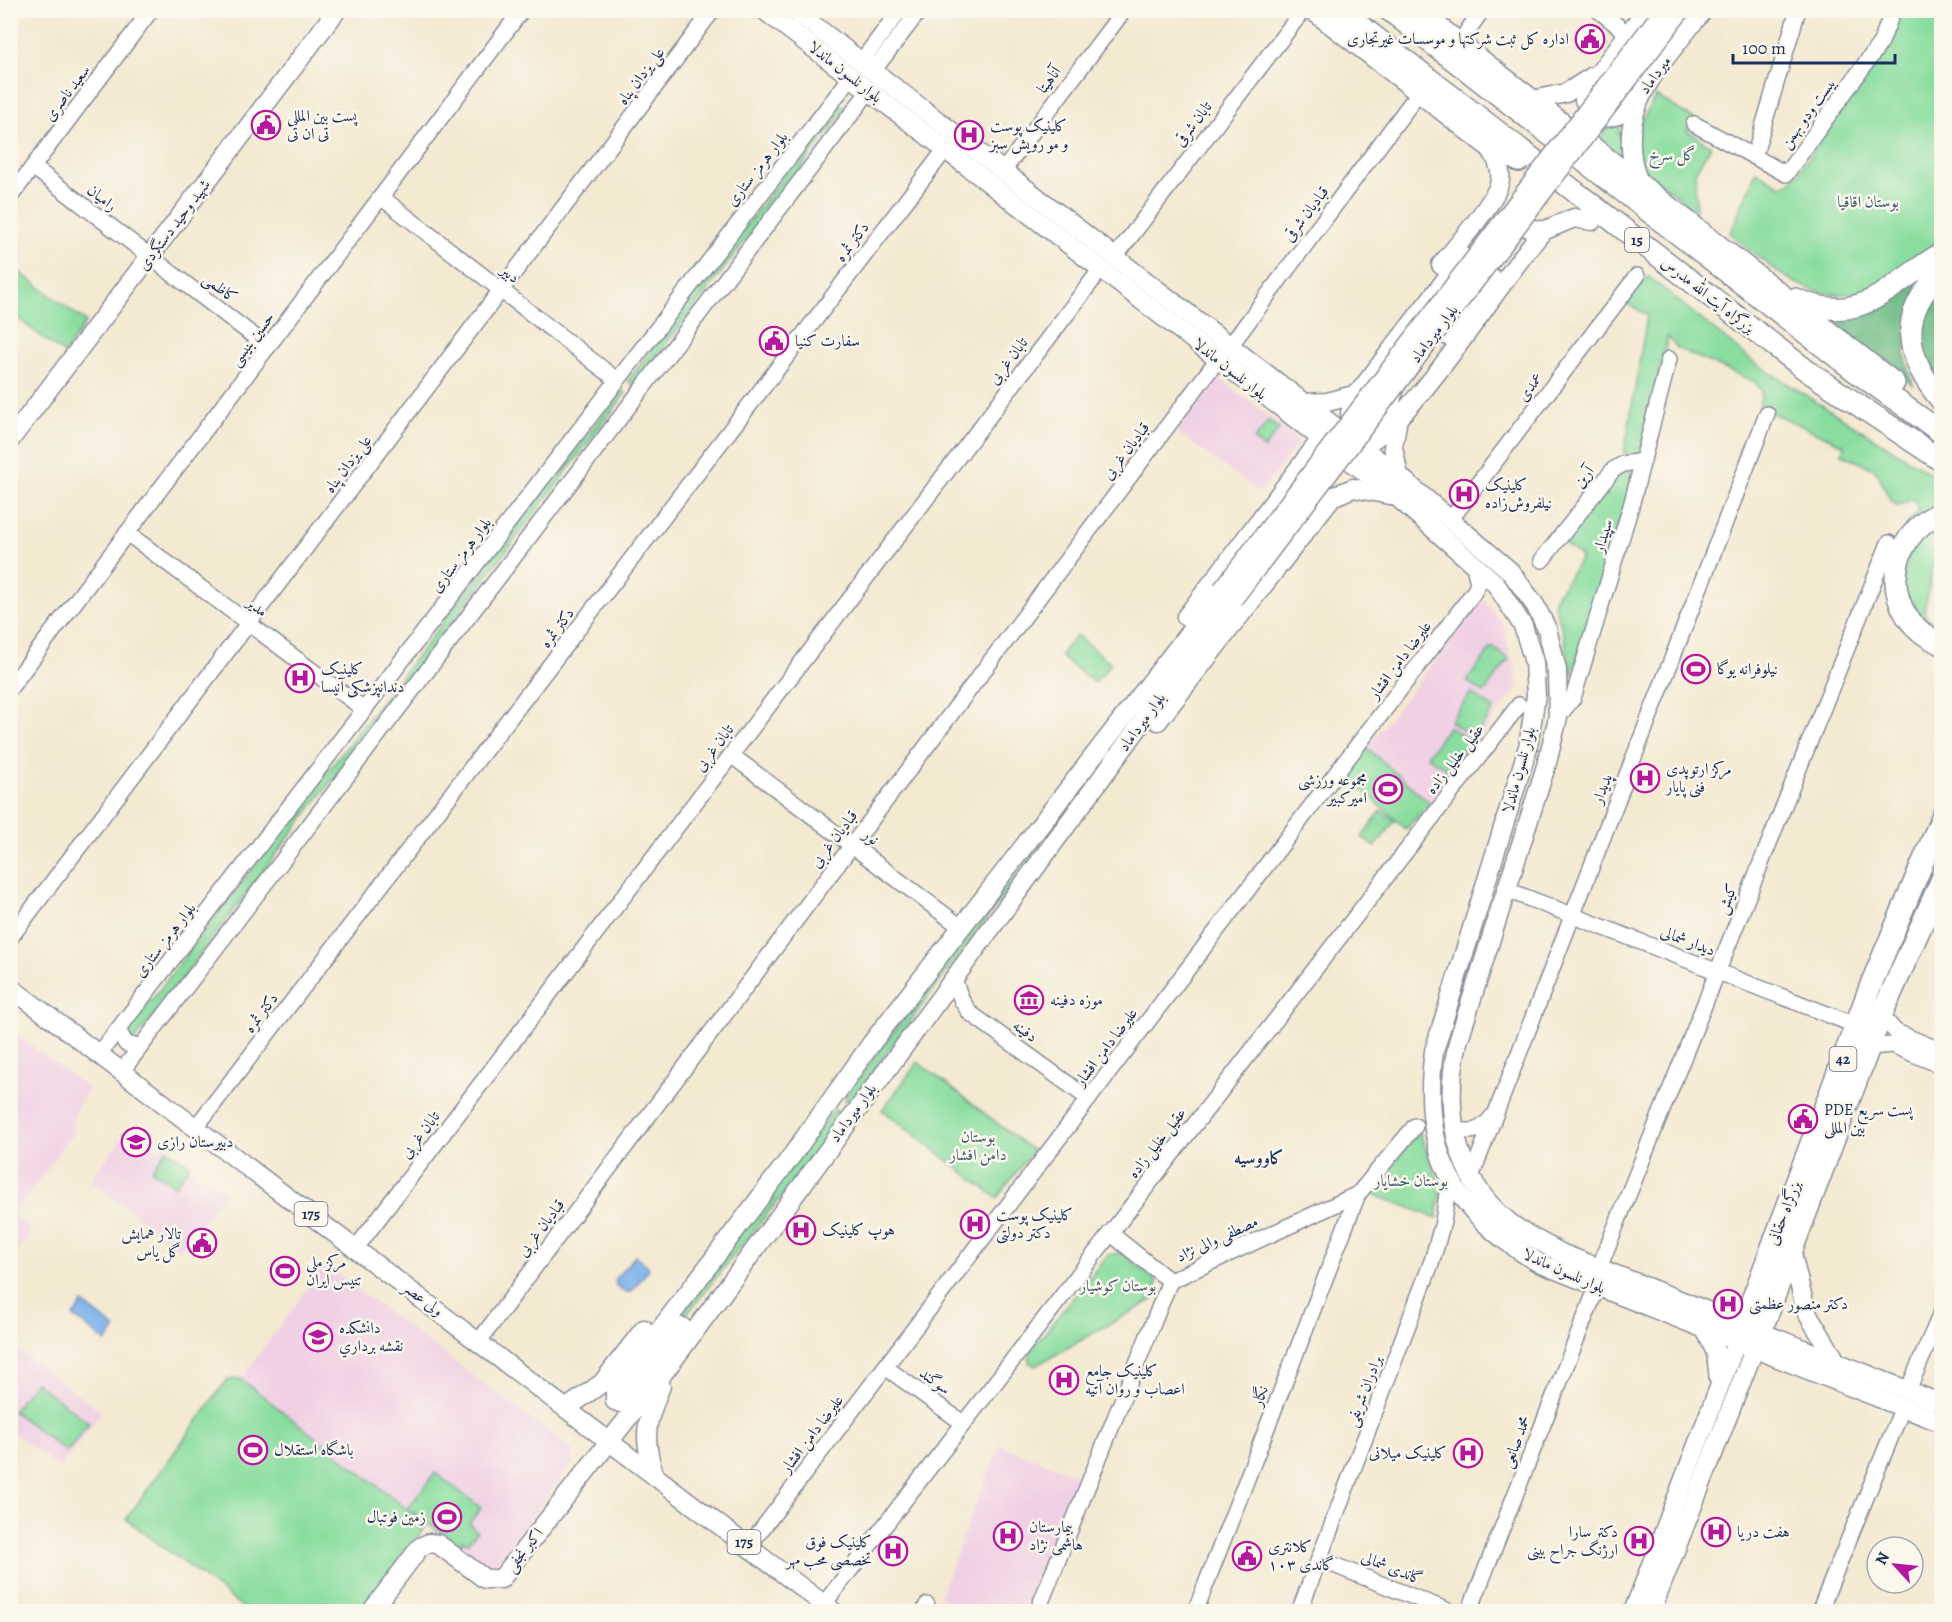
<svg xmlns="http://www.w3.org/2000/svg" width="1952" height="1622" font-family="Alegreya,Amiri,serif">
	<rect width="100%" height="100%" fill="#fbf7ec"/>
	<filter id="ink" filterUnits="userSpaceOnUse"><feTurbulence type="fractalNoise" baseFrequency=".0167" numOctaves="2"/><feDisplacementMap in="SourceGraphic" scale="12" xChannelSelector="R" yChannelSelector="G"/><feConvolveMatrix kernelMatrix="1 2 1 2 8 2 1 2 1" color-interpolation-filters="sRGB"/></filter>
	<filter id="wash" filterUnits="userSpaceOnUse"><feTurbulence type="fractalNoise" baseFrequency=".008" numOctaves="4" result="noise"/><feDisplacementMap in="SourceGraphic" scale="24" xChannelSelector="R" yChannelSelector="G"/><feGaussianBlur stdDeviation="1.35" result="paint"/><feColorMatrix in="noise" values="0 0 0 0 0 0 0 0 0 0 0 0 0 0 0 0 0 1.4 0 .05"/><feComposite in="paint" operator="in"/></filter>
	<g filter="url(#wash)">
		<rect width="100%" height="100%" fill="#f4e9d1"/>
		<g fill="#f0d0e4">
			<path d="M1220,379L1295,436L1296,446L1260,493L1177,432L1215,381Z"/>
			<path d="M1483,599L1503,624L1519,686L1430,803L1367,748Z"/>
			<path d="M10,1030L90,1089L78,1104L72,1121L73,1133L14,1214L32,1232L11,1260Z"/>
			<path d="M130,1128L159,1151L164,1146L225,1192L180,1250L90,1180Z"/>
			<path d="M325,1265L572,1450L573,1463L491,1570H484L241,1379Z"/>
			<path d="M10,1344L102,1412L60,1468L11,1431Z"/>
			<path d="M1000,1445L1078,1476L1023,1611H976L939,1597Z"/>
		</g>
		<g fill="#88dd9f" stroke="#52867e" stroke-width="1.5">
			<path d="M1902,11H1941V244C1921,258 1891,283 1867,290C1810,308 1770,266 1730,234L1756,171L1781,186L1791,182L1883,55Z"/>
			<path d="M1656,96L1695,119L1687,131L1711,146L1695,172L1696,211L1646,171C1629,143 1640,121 1656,96Z"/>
			<path d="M839,103L846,109L634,386L628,381Z"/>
			<path d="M1613,119L1618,123L1624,163L1596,145Z"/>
			<path d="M10,265L86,322L64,354L11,313Z"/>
			<path d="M1648,276L1756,364L1941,480V506L1906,525L1919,510L1913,499L1897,506L1890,499L1876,470L1842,454L1844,445L1759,407L1762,391L1755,382L1678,349L1668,337L1639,458L1624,454L1647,315L1626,303Z"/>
			<path d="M622,390L626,393L135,1040L127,1038V1032Z"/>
			<path d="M1269,421L1279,429L1264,449L1254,440Z"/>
			<path d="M1626,470L1635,471L1572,675L1563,632L1553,601L1582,557L1563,543L1617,472Z"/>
			<path d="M1941,519V550L1933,565L1924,613L1928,620L1941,627V634L1923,625L1901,590L1911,545Z"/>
			<path d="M1076,635L1111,663L1095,683L1060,656Z"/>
			<path d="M1492,647L1509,659L1484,693L1467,681Z"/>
			<path d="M1471,693L1494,709L1474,738L1450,721Z"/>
			<path d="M1449,726L1470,741L1449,771L1427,756Z"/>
			<path d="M1367,748L1430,803L1406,829L1346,775Z"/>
			<path d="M1074,793L1079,795L852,1099L845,1101L846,1095Z"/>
			<path d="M1381,811L1395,821L1375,847L1362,837Z"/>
			<path d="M918,1062L1033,1151L997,1198L882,1110Z"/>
			<path d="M835,1109L840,1116H846L649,1361L619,1387Z"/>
			<path d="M1419,1131L1441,1188L1437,1218L1369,1193Z"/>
			<path d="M167,1149L190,1165L175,1186L152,1170Z"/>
			<path d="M1122,1252L1157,1282L1154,1299L1035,1366L1029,1362L1030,1351L1108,1255Z"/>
			<path d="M241,1379L427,1525L362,1611L249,1612L126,1519L227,1380Z"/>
			<path d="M35,1382L89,1423L67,1452L13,1411Z"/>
			<path d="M435,1473L481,1508L469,1524L477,1531L468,1543L463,1540L459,1546L408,1508Z"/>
		</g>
		<g fill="#6ebc86" stroke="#447672" stroke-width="1.5">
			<path d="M1931,265L1905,354L1913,385L1819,315Z"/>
			<path d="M1941,281V398L1917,342L1925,310Z"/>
		</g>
		<g fill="#7bb2ea" stroke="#4b70a4" stroke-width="1.5">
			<path d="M635,1256L647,1265L648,1270L631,1292H625L616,1285L615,1279Z"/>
			<path d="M83,1303L116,1329L106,1342L73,1316Z"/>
		</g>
	</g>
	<g filter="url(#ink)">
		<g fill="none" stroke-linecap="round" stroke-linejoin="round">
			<g stroke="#888c98" stroke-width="18">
				<g id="minor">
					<path d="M1598,10L1628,34"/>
					<path d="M1466,33L1482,10"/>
					<path d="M861,62L900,10"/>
					<path d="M873,71L920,10"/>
					<path d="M1694,124L1786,174L1881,42L1893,10"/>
					<path d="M1754,157L1798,10"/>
					<path d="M33,167L268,347"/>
					<path d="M1003,171L1124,10"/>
					<path d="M10,197L151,10"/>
					<path d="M381,197L617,380"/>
					<path d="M1115,257L1301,13"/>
					<path d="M1230,346L1411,103"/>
					<path d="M1451,519L1637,276"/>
					<path d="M127,533L365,710"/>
					<path d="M1542,560L1613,470L1623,464L1643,461"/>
					<path d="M10,688L522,10"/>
					<path d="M1558,717L1573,698L1631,506L1669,359"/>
					<path d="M731,755L961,927"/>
					<path d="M1507,890L1855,1025"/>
					<path d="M10,938L713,10"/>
					<path d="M954,980L962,1001L970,1013L1089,1099"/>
					<path d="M1881,1016L1896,1032L1942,1051"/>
					<path d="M118,1030L126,1044L140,1047"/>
					<path d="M1869,1047L1892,1045L1942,1066"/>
					<path d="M99,1054L851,77"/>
					<path d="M122,1071L869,91"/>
					<path d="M196,1127L945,150"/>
					<path d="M1453,1128C1471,1134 1480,1132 1492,1117"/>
					<path d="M1471,1177L1767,414"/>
					<path d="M1110,1233L1170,1281"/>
					<path d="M356,1248L1101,269"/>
					<path d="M1599,1268L1889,543"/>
					<path d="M479,1341L1218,359"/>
					<path d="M885,1367L963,1423"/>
					<path d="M1908,1390L1942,1311"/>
					<path d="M749,1546L1474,592L1478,584L1474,565"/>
					<path d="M1319,1559L1451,1612"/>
					<path d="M824,1604L1519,705"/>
					<path d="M924,1612L927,1605"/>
					<path d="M1037,1612L1170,1281L1358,1194L1415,1126"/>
					<path d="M1195,1612L1358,1194"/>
					<path d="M1299,1612L1432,1261L1443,1222L1449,1179"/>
					<path d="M1469,1612L1597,1287"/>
					<path d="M1819,1612L1903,1407"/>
				</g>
			</g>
			<g stroke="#888c98" stroke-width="21">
				<g id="major">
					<path d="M764,10L1396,496L1495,583L1523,626L1534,662L1536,695L1528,747L1434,1051C1420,1151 1453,1214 1541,1264L1942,1423"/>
					<path d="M794,10L1399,476L1510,571L1535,605L1547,629L1557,670L1558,717L1547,763L1458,1042C1443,1107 1453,1178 1509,1222C1525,1235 1543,1243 1561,1253L1942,1404"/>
					<path d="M1638,98L1618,115L1606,118L1590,110L1584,100L1590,85L1646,10"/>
					<path d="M1533,100L1566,93L1593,76"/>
					<path d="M1639,183C1610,109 1662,65 1703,10"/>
					<path d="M1505,232L1522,226L1543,231"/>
					<path d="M1441,265C1455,248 1498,199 1500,180C1502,167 1495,156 1488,145"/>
					<path d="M1448,336L1491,277"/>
					<path d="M1395,385C1391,405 1388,416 1370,425L1356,421L1350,414L1353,400L1463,257"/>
					<path d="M1303,403L1327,402L1358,394"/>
					<path d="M1398,418L1393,447L1399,476"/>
					<path d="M10,440L337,10"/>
					<path d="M1351,450C1405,441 1501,276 1543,231L1574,218L1592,221"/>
					<path d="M1186,617L1321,439"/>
					<path d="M1158,721L1332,497L1353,488L1390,495"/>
					<path d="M10,987L834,1612"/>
					<path d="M1791,1250L1806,1311L1836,1361"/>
					<path d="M682,1327L626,1400L620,1403L615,1401V1389L793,1154L871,1044L1222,590"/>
					<path d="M1705,1329L1716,1353L1719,1380"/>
					<path d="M567,1408L602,1383L644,1329"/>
					<path d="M654,1474C642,1436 646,1422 661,1386"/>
					<path d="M371,1612L420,1547L429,1543L438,1544L485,1579H501L672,1362L1233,599"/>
					<path d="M1633,1612L1741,1330"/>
					<path d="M1651,1612L1759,1337"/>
				</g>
			</g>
			<g stroke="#888c98" stroke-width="24">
				<g id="highway">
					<path d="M1314,10L1488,145L1519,161"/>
					<path d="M1340,10L1806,370L1942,461"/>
					<path d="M1389,10L1855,371L1942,433"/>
					<path d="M1416,10L1894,383"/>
					<path d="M1942,273C1896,314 1905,358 1942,401"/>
					<path d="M1795,299C1863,328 1888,285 1942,253"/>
					<path d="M1942,512C1882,538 1879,619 1942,644"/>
					<path d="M1743,1324L1872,982L1942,817"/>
					<path d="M1761,1331L1881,1016L1942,879"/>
				</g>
			</g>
			<use href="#minor" stroke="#fff" stroke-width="15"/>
			<use href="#major" stroke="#fff" stroke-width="18"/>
			<use href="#highway" stroke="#fff" stroke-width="21"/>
			<g stroke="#888c98" stroke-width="21" stroke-linecap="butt">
				<g id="major-bridge">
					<path d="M1222,590L1664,10"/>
					<path d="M1233,599L1681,10"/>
				</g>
			</g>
			<use href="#major-bridge" stroke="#fff" stroke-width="18"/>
		</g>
	</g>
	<defs>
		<g id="civic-ring" transform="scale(1.5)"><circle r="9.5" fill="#fbf7ec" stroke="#b5179e" stroke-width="1.5"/><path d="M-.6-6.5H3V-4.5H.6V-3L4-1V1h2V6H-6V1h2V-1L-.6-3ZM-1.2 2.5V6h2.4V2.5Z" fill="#b5179e"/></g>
		<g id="hospital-ring" transform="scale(1.5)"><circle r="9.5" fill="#fbf7ec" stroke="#b5179e" stroke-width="1.5"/><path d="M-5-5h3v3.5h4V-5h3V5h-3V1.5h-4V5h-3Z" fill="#b5179e"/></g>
		<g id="stadium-ring" transform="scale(1.5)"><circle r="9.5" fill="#fbf7ec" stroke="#b5179e" stroke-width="1.5"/><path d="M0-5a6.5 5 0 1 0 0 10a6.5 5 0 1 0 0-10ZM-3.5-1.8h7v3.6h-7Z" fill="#b5179e"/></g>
		<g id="museum-ring" transform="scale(1.5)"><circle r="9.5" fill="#fbf7ec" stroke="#b5179e" stroke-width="1.5"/><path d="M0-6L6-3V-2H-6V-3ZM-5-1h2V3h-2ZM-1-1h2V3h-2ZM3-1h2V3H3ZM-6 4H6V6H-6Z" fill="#b5179e"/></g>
		<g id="school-ring" transform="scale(1.5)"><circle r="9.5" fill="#fbf7ec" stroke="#b5179e" stroke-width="1.5"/><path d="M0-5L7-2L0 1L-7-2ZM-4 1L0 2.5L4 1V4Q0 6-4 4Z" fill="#b5179e"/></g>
		<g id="university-ring" transform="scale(1.5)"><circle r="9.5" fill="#fbf7ec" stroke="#b5179e" stroke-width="1.5"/><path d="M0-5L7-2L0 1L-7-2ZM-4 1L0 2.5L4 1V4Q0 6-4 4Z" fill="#b5179e"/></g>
	</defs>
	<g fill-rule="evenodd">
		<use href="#civic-ring" x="1590" y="39"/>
		<use href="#civic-ring" x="266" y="125"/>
		<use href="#hospital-ring" x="969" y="135"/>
		<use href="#civic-ring" x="774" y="341"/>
		<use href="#hospital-ring" x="1464" y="494"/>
		<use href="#stadium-ring" x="1696" y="669"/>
		<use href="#hospital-ring" x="300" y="678"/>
		<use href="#hospital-ring" x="1645" y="778"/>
		<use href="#stadium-ring" x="1388" y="789"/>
		<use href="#museum-ring" x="1029" y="1000"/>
		<use href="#civic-ring" x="1803" y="1119"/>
		<use href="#school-ring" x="136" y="1142"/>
		<use href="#hospital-ring" x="975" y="1224"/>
		<use href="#hospital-ring" x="801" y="1230"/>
		<use href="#civic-ring" x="202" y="1243"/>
		<use href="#stadium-ring" x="285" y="1271"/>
		<use href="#hospital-ring" x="1728" y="1304"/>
		<use href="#university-ring" x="318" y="1337"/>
		<use href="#hospital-ring" x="1064" y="1380"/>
		<use href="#stadium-ring" x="253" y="1450"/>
		<use href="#hospital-ring" x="1468" y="1453"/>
		<use href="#stadium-ring" x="447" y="1517"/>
		<use href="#hospital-ring" x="1716" y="1532"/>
		<use href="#hospital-ring" x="1008" y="1536"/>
		<use href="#hospital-ring" x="1639" y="1541"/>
		<use href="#hospital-ring" x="893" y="1551"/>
		<use href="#civic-ring" x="1247" y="1556"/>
	</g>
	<g text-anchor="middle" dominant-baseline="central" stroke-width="5" stroke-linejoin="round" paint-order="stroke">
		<g fill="#fbf7ec" stroke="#5e6b89" stroke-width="1.5">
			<rect x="1625" y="228" width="24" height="24" rx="4.5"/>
			<rect x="1829.5" y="1047" width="27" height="24" rx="4.5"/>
			<rect x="294.5" y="1202" width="33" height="24" rx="4.5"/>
			<rect x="727.5" y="1530" width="33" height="24" rx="4.5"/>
		</g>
		<g font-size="15" font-weight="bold" fill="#1b2f5e">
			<text x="1637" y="240">15</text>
			<text x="1843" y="1059">42</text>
			<text x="311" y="1214">175</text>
			<text x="744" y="1542">175</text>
		</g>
		<g font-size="16" fill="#1b2f5e" stroke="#fbf7ec" text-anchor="start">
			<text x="1569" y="39" text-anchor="end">اداره کل ثبت شرکتها و موسسات غیرتجاری</text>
			<text x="287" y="116">پست بین المللی<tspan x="287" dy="18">تی ان تی</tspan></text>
			<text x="990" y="126">کلینیک پوست<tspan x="990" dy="18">و مو رویش سبز</tspan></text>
			<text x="795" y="341">سفارت کنیا</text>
			<text x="1485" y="485">کلینیک<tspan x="1485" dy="18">نیلفروش‌زاده</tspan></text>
			<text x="321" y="669">کلینیک<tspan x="321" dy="18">دندانپزشکی آنیسا</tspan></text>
			<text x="1717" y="669">نیلوفرانه یوگا</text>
			<text x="1666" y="769">مرکز ارتوپدی<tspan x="1666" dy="18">فنی پایار</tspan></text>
			<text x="1367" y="780" text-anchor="end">مجموعه ورزشی<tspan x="1367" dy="18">امیرکبیر</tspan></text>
			<text x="1050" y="1000">موزه دفینه</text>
			<text x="1824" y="1110">PDE پست سریع<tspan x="1824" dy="18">بین المللی</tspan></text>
			<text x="157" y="1142">دبیرستان رازی</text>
			<text x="996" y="1215">کلینیک پوست<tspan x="996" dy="18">دکتر دولتى</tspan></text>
			<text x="822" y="1230">هوپ کلینیک</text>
			<text x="181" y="1234" text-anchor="end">تالار همایش<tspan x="181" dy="18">گل یاس</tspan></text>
			<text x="306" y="1262">مرکز ملی<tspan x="306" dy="18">تنیس ایران</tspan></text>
			<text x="1749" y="1304">دکتر منصور عظمتی</text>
			<text x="339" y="1328">دانشكده<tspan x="339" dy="18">نقشه برداري</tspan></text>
			<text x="1085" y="1371">کلینیک جامع<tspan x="1085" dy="18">اعصاب و روان آتیه</tspan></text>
			<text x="274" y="1450">باشگاه استقلال</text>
			<text x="1447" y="1453" text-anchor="end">کلینیک میلانی</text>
			<text x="426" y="1517" text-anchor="end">زمین فوتبال</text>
			<text x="1029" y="1527">بیمارستان<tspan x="1029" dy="18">هاشمی نژاد</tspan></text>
			<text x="1618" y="1532" text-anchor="end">دکتر سارا<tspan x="1618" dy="18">ارژنگ جراح بینی</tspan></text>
			<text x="1737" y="1532">هفت دریا</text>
			<text x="872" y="1542" text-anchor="end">کلینیک فوق<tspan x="872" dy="18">تخصصی محب مهر</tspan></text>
			<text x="1268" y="1547">کلانتری<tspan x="1268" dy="18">۱۰۳ گاندی</tspan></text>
		</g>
		<g font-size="16" fill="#1b2f5e" stroke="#fbf7ec">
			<text transform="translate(845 72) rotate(38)">بلوار نلسون ماندلا</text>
			<text transform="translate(1655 75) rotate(-54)">میرداماد</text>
			<text transform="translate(641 76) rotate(-53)">علی یزدان پناه</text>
			<text transform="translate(1049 80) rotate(-53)">آناهیتا</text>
			<text transform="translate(67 93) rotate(-53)">سعید ناصری</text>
			<text transform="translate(1808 113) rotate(-54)">بیست ودو بهمن</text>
			<text transform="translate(1193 124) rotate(-53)">تابان شرقی</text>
			<text transform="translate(757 169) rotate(-52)">بلوار هرمز ستاری</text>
			<text transform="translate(102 198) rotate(38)">رامیان</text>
			<text transform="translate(1306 214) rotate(-53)">قبادیان شرقی</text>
			<text transform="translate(174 225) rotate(-53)">شهید وحید دستگردی</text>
			<text transform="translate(852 242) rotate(-53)">دکتر ثمره</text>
			<text transform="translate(510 274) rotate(38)">دبیر</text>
			<text transform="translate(220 288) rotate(37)">کاظمی</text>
			<text transform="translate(1708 295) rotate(38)">بزرگراه آیت الله مدرس</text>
			<text transform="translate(1434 334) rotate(-53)">بلوار میرداماد</text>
			<text transform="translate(252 339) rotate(-53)">حسین بنیسی</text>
			<text transform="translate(1008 361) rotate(-53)">تابان غربی</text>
			<text transform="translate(1230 369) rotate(38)">بلوار نلسون ماندلا</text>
			<text transform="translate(1530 387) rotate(-53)">عمدی</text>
			<text transform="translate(1126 451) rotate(-53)">قبادیان غربی</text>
			<text transform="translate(348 464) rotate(-53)">علی یزدان پناه</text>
			<text transform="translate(1584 477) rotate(-52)">آرین</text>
			<text transform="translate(1603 536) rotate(-73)">سپیدار</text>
			<text transform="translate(461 555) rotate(-53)">بلوار هرمز ستاری</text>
			<text transform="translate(257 607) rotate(37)">مدیر</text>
			<text transform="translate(557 628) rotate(-53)">دکتر ثمره</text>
			<text transform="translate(1400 660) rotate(-53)">علیرضا دامن افشار</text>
			<text transform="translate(1142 722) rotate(-54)">بلوار میرداماد</text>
			<text transform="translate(714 748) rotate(-53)">تابان غربی</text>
			<text transform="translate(1455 759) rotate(-52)">عقیل خلیل زاده</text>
			<text transform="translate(1519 770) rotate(-75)">بلوار نلسون ماندلا</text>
			<text transform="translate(1602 789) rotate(-69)">پدیدار</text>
			<text transform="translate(871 837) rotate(37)">نور</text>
			<text transform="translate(834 839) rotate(-53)">قبادیان غربی</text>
			<text transform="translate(1727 899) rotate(-68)">کیش</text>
			<text transform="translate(165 940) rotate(-52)">بلوار هرمز ستاری</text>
			<text transform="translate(1688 941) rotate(21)">دیدار شمالی</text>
			<text transform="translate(261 1013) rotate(-53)">دکتر ثمره</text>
			<text transform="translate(1025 1031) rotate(36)">دفینه</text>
			<text transform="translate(1106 1047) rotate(-53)">علیرضا دامن افشار</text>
			<text transform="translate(853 1113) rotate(-54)">بلوار میرداماد</text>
			<text transform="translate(420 1135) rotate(-53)">تابان غربی</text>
			<text transform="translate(1157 1143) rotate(-52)">عقیل خلیل زاده</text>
			<text transform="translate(1784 1213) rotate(-69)">بزرگراه حقانی</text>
			<text transform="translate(541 1228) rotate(-53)">قبادیان غربی</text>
			<text transform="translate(1217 1239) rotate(-25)">مصطفی والی نژاد</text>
			<text transform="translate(1564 1271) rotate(24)">بلوار نلسون ماندلا</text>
			<text transform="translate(423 1299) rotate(37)">ولی عصر</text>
			<text transform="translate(935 1381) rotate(36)">سوگند</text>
			<text transform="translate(1364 1391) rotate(-69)">برادران شریفی</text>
			<text transform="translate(1260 1396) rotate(-69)">نگار</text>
			<text transform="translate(812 1434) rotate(-53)">علیرضا دامن افشار</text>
			<text transform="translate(1516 1442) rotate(-69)">محمد صانعی</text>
			<text transform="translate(524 1550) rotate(-52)">اکبر نجفی</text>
			<text transform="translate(1392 1568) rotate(22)">گاندی شمالی</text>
		</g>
		<g font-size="16" fill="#365a6e" stroke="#fbf7ec">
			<text x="1672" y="155">گل سرخ</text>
			<text x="1868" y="202">بوستان اقاقیا</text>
			<text x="978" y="1137">بوستان<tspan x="978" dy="18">دامن افشار</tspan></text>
			<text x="1411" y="1181">بوستان خشایار</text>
			<text x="1118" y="1286">بوستان کوشیار</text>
		</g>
		<g font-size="18" font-weight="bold" fill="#1b2f5e" stroke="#fbf7ec">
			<text x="1259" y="1158">کاووسیه</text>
		</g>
	</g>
	<rect width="1952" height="1622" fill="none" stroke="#fbf7ec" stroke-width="36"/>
	<g transform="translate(1895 1565) rotate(297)"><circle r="28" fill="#fbf7ec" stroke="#a1a7b3" stroke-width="1.5"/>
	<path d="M0-4.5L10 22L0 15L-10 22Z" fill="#b5179e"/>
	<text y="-9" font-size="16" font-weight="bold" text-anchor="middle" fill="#1b2f5e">N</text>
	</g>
	<path d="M1733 54v9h162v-9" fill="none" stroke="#1b2f5e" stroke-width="3"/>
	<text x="1742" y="54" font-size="18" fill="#1b2f5e" stroke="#fbf7ec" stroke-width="4.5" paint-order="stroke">100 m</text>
</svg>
